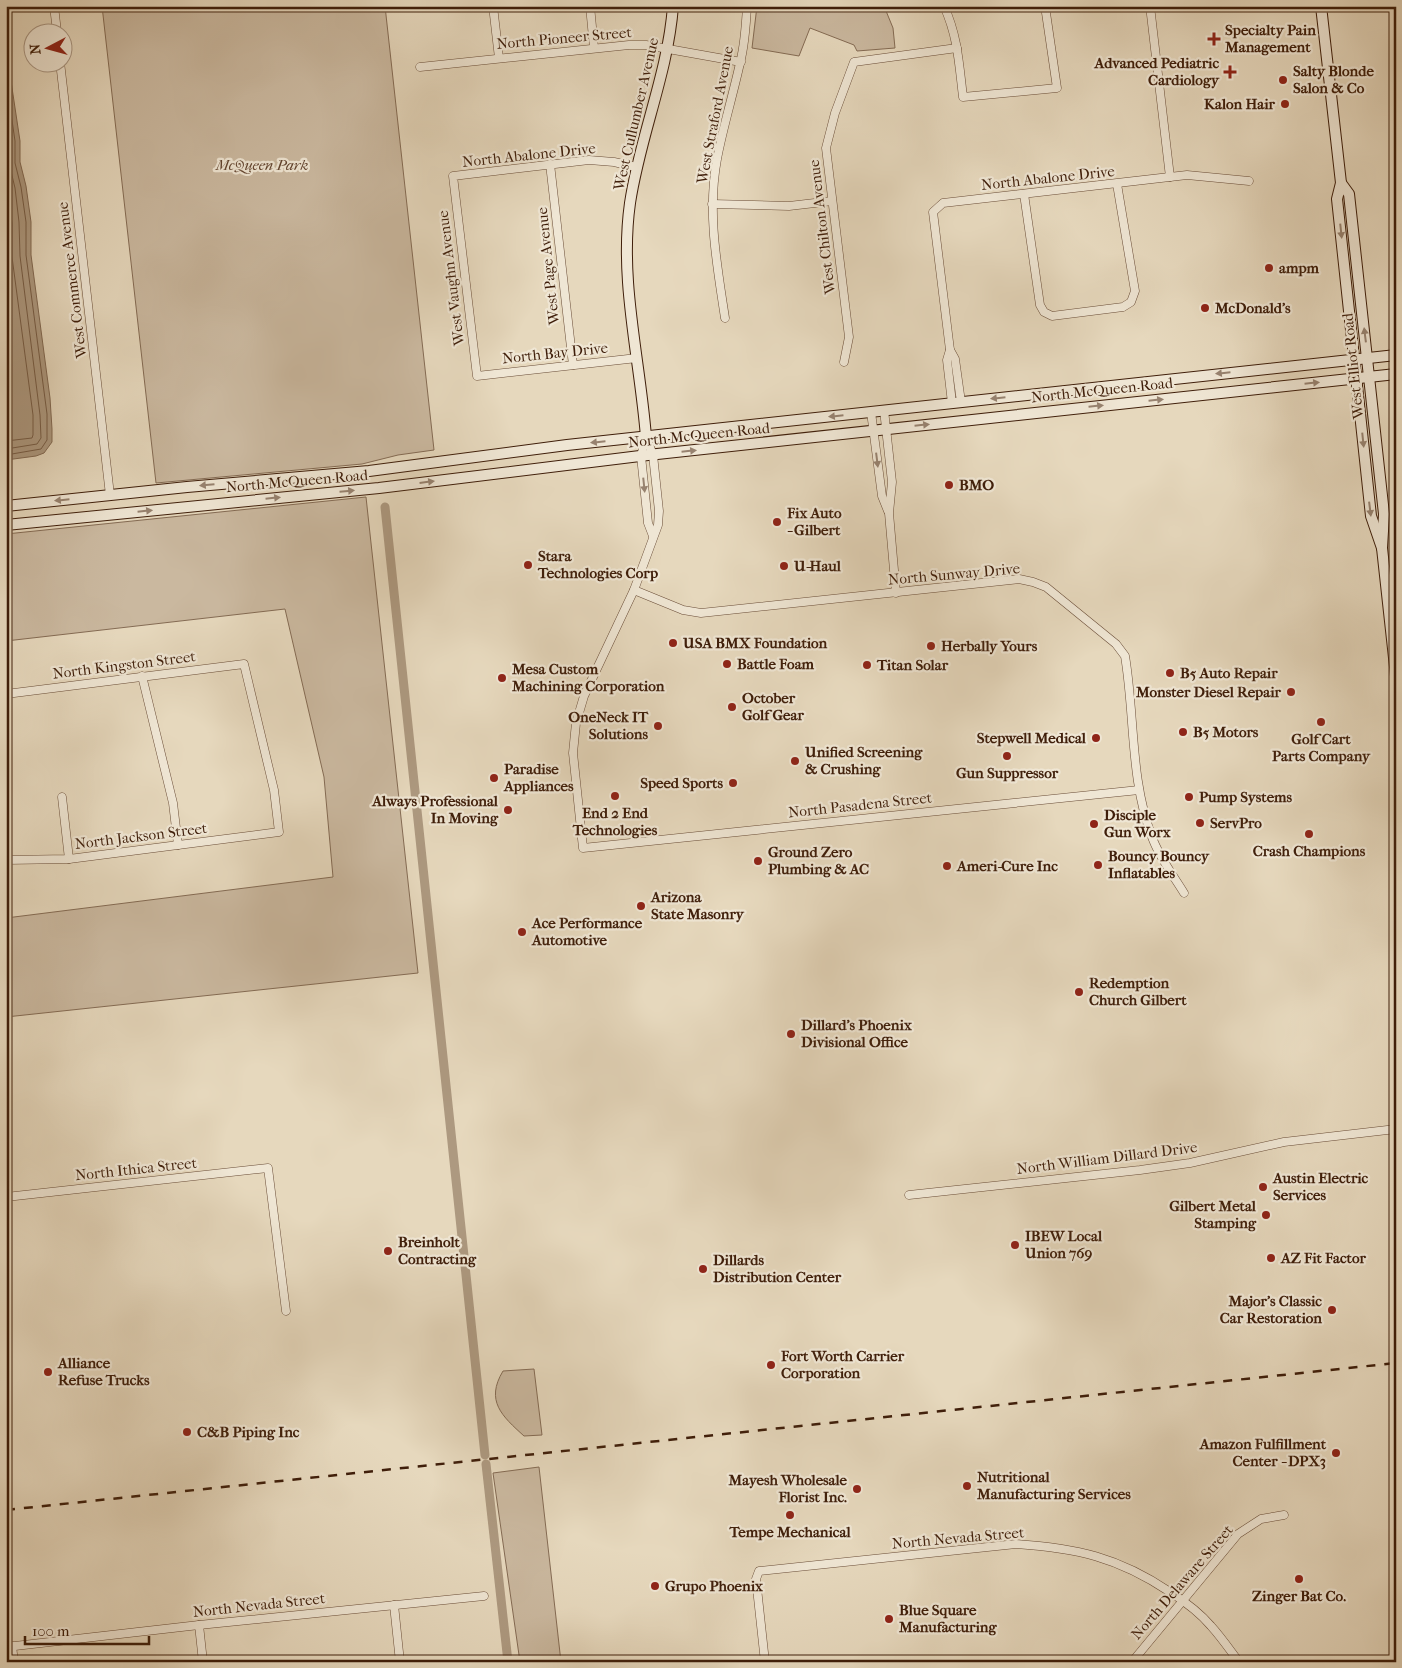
<svg xmlns="http://www.w3.org/2000/svg" width="1402" height="1668" font-family="'IM FELL French Canon',serif">
	<rect width="100%" height="100%" fill="#e6d8bd"/>
	<filter id="stains"><feTurbulence type="fractalNoise" baseFrequency=".004" numOctaves="4"/><feColorMatrix values="0 0 0 0 .2 0 0 0 0 .09 0 0 0 0 .02 0 0 0 .5 -.17"/></filter>
	<radialGradient id="worn" r=".72"><stop offset=".6" stop-color="#630" stop-opacity="0"/><stop offset="1" stop-color="#630" stop-opacity=".3"/></radialGradient>
	<g fill="#cab89f" stroke="#846b54">
		<path d="M102,6H385L434,450L398,455L362,464L156,483Z"/>
		<path d="M757,6H884L893,28L895,48L857,51L854,45L810,28L799,56L752,48Z"/>
		<path d="M366,497L418,973L6,1017V918L333,877L324,777L285,609L6,641V534Z"/>
		<path d="M534,1369L542,1435L524,1436C502,1416 485,1401 503,1371Z"/>
		<path d="M539,1467L561,1662H520L493,1473Z"/>
	</g>
	<path fill="#ad9980" stroke="#816851" d="M6,48L20,141V162L26,186L31,222V255L50,398L52,429V442L44,453L36,456L6,460Z"/>
	<g fill="none" stroke-linecap="round" stroke-linejoin="round">
		<g stroke="#765c45" stroke-width="1">
			<path d="M6,79L15,141V163L21,187L26,222V255L47,414V440L41,449L6,455"/>
			<path d="M6,123L9,142V163L15,188L19,222L20,256L40,415L41,438L37,444L6,449"/>
			<path d="M6,183L12,223V257L33,415V435L32,438L6,441"/>
		</g>
		<path stroke="#816851" stroke-width="2.5" d="M1394,386L1395,393"/>
		<g stroke="#ad9980" stroke-width="9">
			<path d="M385,507L485,1455"/>
			<path d="M486,1464L508,1662"/>
		</g>
		<g stroke="#694c37" stroke-width="9">
			<g id="street">
				<path d="M54,6L57,32"/>
				<path d="M493,6L499,58"/>
				<path d="M590,6L594,48"/>
				<path d="M944,6C958,37 959,64 963,97L1057,88L1045,6"/>
				<path d="M1150,6L1170,177"/>
				<path d="M60,62L110,495"/>
				<path d="M420,67L629,45H646L741,62"/>
				<path d="M550,164L573,365"/>
				<path d="M636,167L614,162L589,160L453,176L477,376L637,358"/>
				<path d="M1024,194L1040,305L1044,312L1052,316L1123,307L1131,302L1135,291L1117,184"/>
				<path d="M712,204L789,206L832,201"/>
				<path d="M725,318C717,265 707,213 717,159C723,127 733,95 740,63C745,44 746,25 747,6"/>
				<path d="M950,350L947,360L952,403"/>
				<path d="M844,362L849,337L826,148L835,113L854,62L957,48"/>
				<path d="M961,402L955,359L950,350L933,212L943,203L1187,175L1249,181"/>
				<path d="M884,410L892,482L889,513L896,593"/>
				<path d="M871,412L882,496L888,511"/>
				<path d="M646,437L653,455L659,511L658,525L634,590L584,696L576,723L573,753L583,848L1139,790"/>
				<path d="M646,437L641,456L648,523L653,536"/>
				<path d="M634,590L683,610L701,613L1019,579L1033,582L1046,587L1116,644L1125,656C1135,716 1130,780 1152,837C1159,857 1173,875 1184,893"/>
				<path d="M142,676L173,803L178,845"/>
				<path d="M6,694L244,664L274,790L279,832L69,859L6,860"/>
				<path d="M62,797L69,859"/>
				<path d="M909,1195L1140,1170L1190,1163L1284,1142L1396,1129"/>
				<path d="M6,1197L268,1168L286,1311"/>
				<path d="M394,1605L400,1662"/>
				<path d="M199,1625L203,1662"/>
				<path d="M12,1646L14,1662"/>
				<path d="M6,1647L199,1625L484,1596"/>
				<path d="M765,1662L756,1579L759,1571L1016,1544C1076,1548 1118,1557 1170,1592C1184,1601 1200,1613 1211,1626C1221,1637 1230,1650 1239,1662"/>
				<path d="M1132,1662L1238,1534L1261,1519L1284,1515"/>
			</g>
		</g>
		<g stroke="#3f1e0a" stroke-width="12">
			<g id="secondary">
				<path d="M1321,6L1341,183L1337,199L1371,516L1382,548"/>
				<path d="M1341,183L1349,194L1384,514L1382,548L1396,676"/>
				<path d="M646,437C640,359 619,281 630,203C640,136 668,73 673,6"/>
				<path d="M6,506L187,487L369,471L567,445L1396,355"/>
				<path d="M6,525L379,488L648,455L1396,374"/>
			</g>
		</g>
		<use href="#street" stroke="#efe6d4" stroke-width="8"/>
		<use href="#secondary" stroke="#efe6d4" stroke-width="10"/>
		<path stroke="#3f1e0a" stroke-width="2.5" stroke-dasharray="9 9" stroke-linecap="butt" d="M6,1510L1396,1363"/>
	</g>
	<defs><path id="oneway-solid" d="M-6-.8H1V-3.2L6.5 0L1 3.2V.8H-6Z" transform="scale(1.25)"/></defs>
	<g fill="#97826f">
		<use href="#oneway-solid" transform="translate(1341 231) rotate(84)"/>
		<use href="#oneway-solid" transform="translate(1365 335) rotate(-97)"/>
		<use href="#oneway-solid" transform="translate(1223 373) rotate(174)"/>
		<use href="#oneway-solid" transform="translate(1312 383) rotate(-6)"/>
		<use href="#oneway-solid" transform="translate(998 398) rotate(174)"/>
		<use href="#oneway-solid" transform="translate(1156 400) rotate(-6)"/>
		<use href="#oneway-solid" transform="translate(1096 406) rotate(-6)"/>
		<use href="#oneway-solid" transform="translate(836 416) rotate(174)"/>
		<use href="#oneway-solid" transform="translate(922 425) rotate(-6)"/>
		<use href="#oneway-solid" transform="translate(1363 440) rotate(84)"/>
		<use href="#oneway-solid" transform="translate(598 442) rotate(174)"/>
		<use href="#oneway-solid" transform="translate(689 451) rotate(-6)"/>
		<use href="#oneway-solid" transform="translate(877 460) rotate(83)"/>
		<use href="#oneway-solid" transform="translate(427 482) rotate(-7)"/>
		<use href="#oneway-solid" transform="translate(207 485) rotate(175)"/>
		<use href="#oneway-solid" transform="translate(644 485) rotate(84)"/>
		<use href="#oneway-solid" transform="translate(347 491) rotate(-5)"/>
		<use href="#oneway-solid" transform="translate(273 498) rotate(-6)"/>
		<use href="#oneway-solid" transform="translate(62 500) rotate(174)"/>
		<use href="#oneway-solid" transform="translate(1370 509) rotate(83)"/>
		<use href="#oneway-solid" transform="translate(145 511) rotate(-6)"/>
	</g>
	<g fill="#8f2418" stroke="#efe6d4" stroke-width="2">
		<path d="M1211.5 31.5h5v5h5v5h-5v5h-5v-5h-5v-5h5z"/>
		<path d="M1227.5 64.5h5v5h5v5h-5v5h-5v-5h-5v-5h5z"/>
		<circle cx="1283" cy="80" r="5"/>
		<circle cx="1285" cy="104" r="5"/>
		<circle cx="1269" cy="268" r="5"/>
		<circle cx="1205" cy="308" r="5"/>
		<circle cx="949" cy="485" r="5"/>
		<circle cx="777" cy="522" r="5"/>
		<circle cx="528" cy="565" r="5"/>
		<circle cx="784" cy="566" r="5"/>
		<circle cx="673" cy="643" r="5"/>
		<circle cx="931" cy="646" r="5"/>
		<circle cx="727" cy="664" r="5"/>
		<circle cx="867" cy="665" r="5"/>
		<circle cx="1170" cy="673" r="5"/>
		<circle cx="502" cy="678" r="5"/>
		<circle cx="1291" cy="692" r="5"/>
		<circle cx="732" cy="707" r="5"/>
		<circle cx="1321" cy="722" r="5"/>
		<circle cx="658" cy="726" r="5"/>
		<circle cx="1183" cy="732" r="5"/>
		<circle cx="1096" cy="738" r="5"/>
		<circle cx="1007" cy="756" r="5"/>
		<circle cx="795" cy="761" r="5"/>
		<circle cx="494" cy="778" r="5"/>
		<circle cx="733" cy="783" r="5"/>
		<circle cx="615" cy="796" r="5"/>
		<circle cx="1189" cy="797" r="5"/>
		<circle cx="508" cy="810" r="5"/>
		<circle cx="1200" cy="823" r="5"/>
		<circle cx="1094" cy="824" r="5"/>
		<circle cx="1309" cy="834" r="5"/>
		<circle cx="758" cy="861" r="5"/>
		<circle cx="1098" cy="865" r="5"/>
		<circle cx="947" cy="866" r="5"/>
		<circle cx="641" cy="906" r="5"/>
		<circle cx="522" cy="932" r="5"/>
		<circle cx="1079" cy="992" r="5"/>
		<circle cx="791" cy="1034" r="5"/>
		<circle cx="1263" cy="1187" r="5"/>
		<circle cx="1266" cy="1215" r="5"/>
		<circle cx="1015" cy="1245" r="5"/>
		<circle cx="388" cy="1251" r="5"/>
		<circle cx="1271" cy="1258" r="5"/>
		<circle cx="703" cy="1269" r="5"/>
		<circle cx="1332" cy="1310" r="5"/>
		<circle cx="771" cy="1365" r="5"/>
		<circle cx="48" cy="1372" r="5"/>
		<circle cx="187" cy="1432" r="5"/>
		<circle cx="1336" cy="1453" r="5"/>
		<circle cx="967" cy="1486" r="5"/>
		<circle cx="857" cy="1489" r="5"/>
		<circle cx="790" cy="1515" r="5"/>
		<circle cx="1299" cy="1579" r="5"/>
		<circle cx="655" cy="1586" r="5"/>
		<circle cx="889" cy="1619" r="5"/>
	</g>
	<g text-anchor="middle" dominant-baseline="central" stroke-width="4.5" stroke-linejoin="round" paint-order="stroke">
		<g font-size="15" font-weight="bold" fill="#3f1e0a" stroke="#efe6d4" text-anchor="start">
			<text x="1225" y="30">Specialty Pain<tspan x="1225" dy="17">Management</tspan></text>
			<text x="1219" y="63" text-anchor="end">Advanced Pediatric<tspan x="1219" dy="17">Cardiology</tspan></text>
			<text x="1293" y="71">Salty Blonde<tspan x="1293" dy="17">Salon &amp; Co</tspan></text>
			<text x="1275" y="104" text-anchor="end">Kalon Hair</text>
			<text x="1279" y="268">ampm</text>
			<text x="1215" y="308">McDonald's</text>
			<text x="959" y="485">BMO</text>
			<text x="787" y="513">Fix Auto<tspan x="787" dy="17">- Gilbert</tspan></text>
			<text x="538" y="556">Stara<tspan x="538" dy="17">Technologies Corp</tspan></text>
			<text x="794" y="566">U-Haul</text>
			<text x="683" y="643">USA BMX Foundation</text>
			<text x="941" y="646">Herbally Yours</text>
			<text x="737" y="664">Battle Foam</text>
			<text x="877" y="665">Titan Solar</text>
			<text x="512" y="669">Mesa Custom<tspan x="512" dy="17">Machining Corporation</tspan></text>
			<text x="1180" y="673">B5 Auto Repair</text>
			<text x="1281" y="692" text-anchor="end">Monster Diesel Repair</text>
			<text x="742" y="698">October<tspan x="742" dy="17">Golf Gear</tspan></text>
			<text x="648" y="717" text-anchor="end">OneNeck IT<tspan x="648" dy="17">Solutions</tspan></text>
			<text x="1193" y="732">B5 Motors</text>
			<text x="1086" y="738" text-anchor="end">Stepwell Medical</text>
			<text x="1321" y="739" text-anchor="middle">Golf Cart<tspan x="1321" dy="17">Parts Company</tspan></text>
			<text x="805" y="752">Unified Screening<tspan x="805" dy="17">&amp; Crushing</tspan></text>
			<text x="504" y="769">Paradise<tspan x="504" dy="17">Appliances</tspan></text>
			<text x="1007" y="773" text-anchor="middle">Gun Suppressor</text>
			<text x="723" y="783" text-anchor="end">Speed Sports</text>
			<text x="1199" y="797">Pump Systems</text>
			<text x="498" y="801" text-anchor="end">Always Professional<tspan x="498" dy="17">In Moving</tspan></text>
			<text x="615" y="813" text-anchor="middle">End 2 End<tspan x="615" dy="17">Technologies</tspan></text>
			<text x="1104" y="815">Disciple<tspan x="1104" dy="17">Gun Worx</tspan></text>
			<text x="1210" y="823">ServPro</text>
			<text x="1309" y="851" text-anchor="middle">Crash Champions</text>
			<text x="768" y="852">Ground Zero<tspan x="768" dy="17">Plumbing &amp; AC</tspan></text>
			<text x="1108" y="856">Bouncy Bouncy<tspan x="1108" dy="17">Inflatables</tspan></text>
			<text x="957" y="866">Ameri-Cure Inc</text>
			<text x="651" y="897">Arizona<tspan x="651" dy="17">State Masonry</tspan></text>
			<text x="532" y="923">Ace Performance<tspan x="532" dy="17">Automotive</tspan></text>
			<text x="1089" y="983">Redemption<tspan x="1089" dy="17">Church Gilbert</tspan></text>
			<text x="801" y="1025">Dillard's Phoenix<tspan x="801" dy="17">Divisional Office</tspan></text>
			<text x="1273" y="1178">Austin Electric<tspan x="1273" dy="17">Services</tspan></text>
			<text x="1256" y="1206" text-anchor="end">Gilbert Metal<tspan x="1256" dy="17">Stamping</tspan></text>
			<text x="1025" y="1236">IBEW Local<tspan x="1025" dy="17">Union 769</tspan></text>
			<text x="398" y="1242">Breinholt<tspan x="398" dy="17">Contracting</tspan></text>
			<text x="1281" y="1258">AZ Fit Factor</text>
			<text x="713" y="1260">Dillards<tspan x="713" dy="17">Distribution Center</tspan></text>
			<text x="1322" y="1301" text-anchor="end">Major's Classic<tspan x="1322" dy="17">Car Restoration</tspan></text>
			<text x="781" y="1356">Fort Worth Carrier<tspan x="781" dy="17">Corporation</tspan></text>
			<text x="58" y="1363">Alliance<tspan x="58" dy="17">Refuse Trucks</tspan></text>
			<text x="197" y="1432">C&amp;B Piping Inc</text>
			<text x="1326" y="1444" text-anchor="end">Amazon Fulfillment<tspan x="1326" dy="17">Center - DPX3</tspan></text>
			<text x="977" y="1477">Nutritional<tspan x="977" dy="17">Manufacturing Services</tspan></text>
			<text x="847" y="1480" text-anchor="end">Mayesh Wholesale<tspan x="847" dy="17">Florist Inc.</tspan></text>
			<text x="790" y="1532" text-anchor="middle">Tempe Mechanical</text>
			<text x="665" y="1586">Grupo Phoenix</text>
			<text x="1299" y="1596" text-anchor="middle">Zinger Bat Co.</text>
			<text x="899" y="1610">Blue Square<tspan x="899" dy="17">Manufacturing</tspan></text>
		</g>
		<g font-size="15" fill="#3f1e0a" stroke="#efe6d4">
			<text transform="translate(564 38) rotate(-5)">North Pioneer Street</text>
			<text transform="translate(636 114) rotate(-77)">West Cullumber Avenue</text>
			<text transform="translate(715 115) rotate(-79)">West Straford Avenue</text>
			<text transform="translate(529 155) rotate(-6)">North Abalone Drive</text>
			<text transform="translate(1048 178) rotate(-6)">North Abalone Drive</text>
			<text transform="translate(822 227) rotate(-97)">West Chilton Avenue</text>
			<text transform="translate(548 266) rotate(-96)">West Page Avenue</text>
			<text transform="translate(451 278) rotate(-97)">West Vaughn Avenue</text>
			<text transform="translate(72 280) rotate(-97)">West Commerce Avenue</text>
			<text transform="translate(555 353) rotate(-6)">North Bay Drive</text>
			<text transform="translate(1353 366) rotate(-96)">West Elliot Road</text>
			<text transform="translate(1102 390) rotate(-6)">North McQueen Road</text>
			<text transform="translate(699 435) rotate(-6)">North McQueen Road</text>
			<text transform="translate(297 481) rotate(-5)">North McQueen Road</text>
			<text transform="translate(954 574) rotate(-5)">North Sunway Drive</text>
			<text transform="translate(124 665) rotate(-7)">North Kingston Street</text>
			<text transform="translate(860 805) rotate(-6)">North Pasadena Street</text>
			<text transform="translate(141 836) rotate(-7)">North Jackson Street</text>
			<text transform="translate(1107 1158) rotate(-7)">North William Dillard Drive</text>
			<text transform="translate(136 1169) rotate(-6)">North Ithica Street</text>
			<text transform="translate(958 1538) rotate(-5)">North Nevada Street</text>
			<text transform="translate(1182 1582) rotate(-49)">North Delaware Street</text>
			<text transform="translate(259 1605) rotate(-6)">North Nevada Street</text>
		</g>
		<g font-size="15" font-style="italic" fill="#62442f" stroke="#efe6d4">
			<text x="262" y="165">McQueen Park</text>
		</g>
	</g>
	<rect width="1402" height="1668" fill="none" stroke="#e6d8bd" stroke-width="25"/>
	<rect x="8" y="8" width="1387" height="1653" fill="none" stroke="#3f1e0a" stroke-width="2.5"/>
	<rect x="12" y="12" width="1377" height="1643" fill="none" stroke="#3f1e0a"/>
	<g transform="translate(48 48) rotate(264)"><circle r="24" fill="#efe6d4" stroke="#a99683"/>
	<path d="M0-4L9 19L0 12L-9 19Z" fill="#8f2418"/>
	<text y="-8" font-size="14" font-weight="bold" text-anchor="middle" fill="#3f1e0a">N</text>
	</g>
	<path d="M25 1636v8h124v-8" fill="none" stroke="#3f1e0a" stroke-width="2.5"/>
	<text x="32" y="1636" font-size="15" fill="#3f1e0a" stroke="#efe6d4" stroke-width="4" paint-order="stroke">100 m</text>
	<rect width="100%" height="100%" filter="url(#stains)"/>
	<rect width="100%" height="100%" fill="url(#worn)"/>
</svg>
